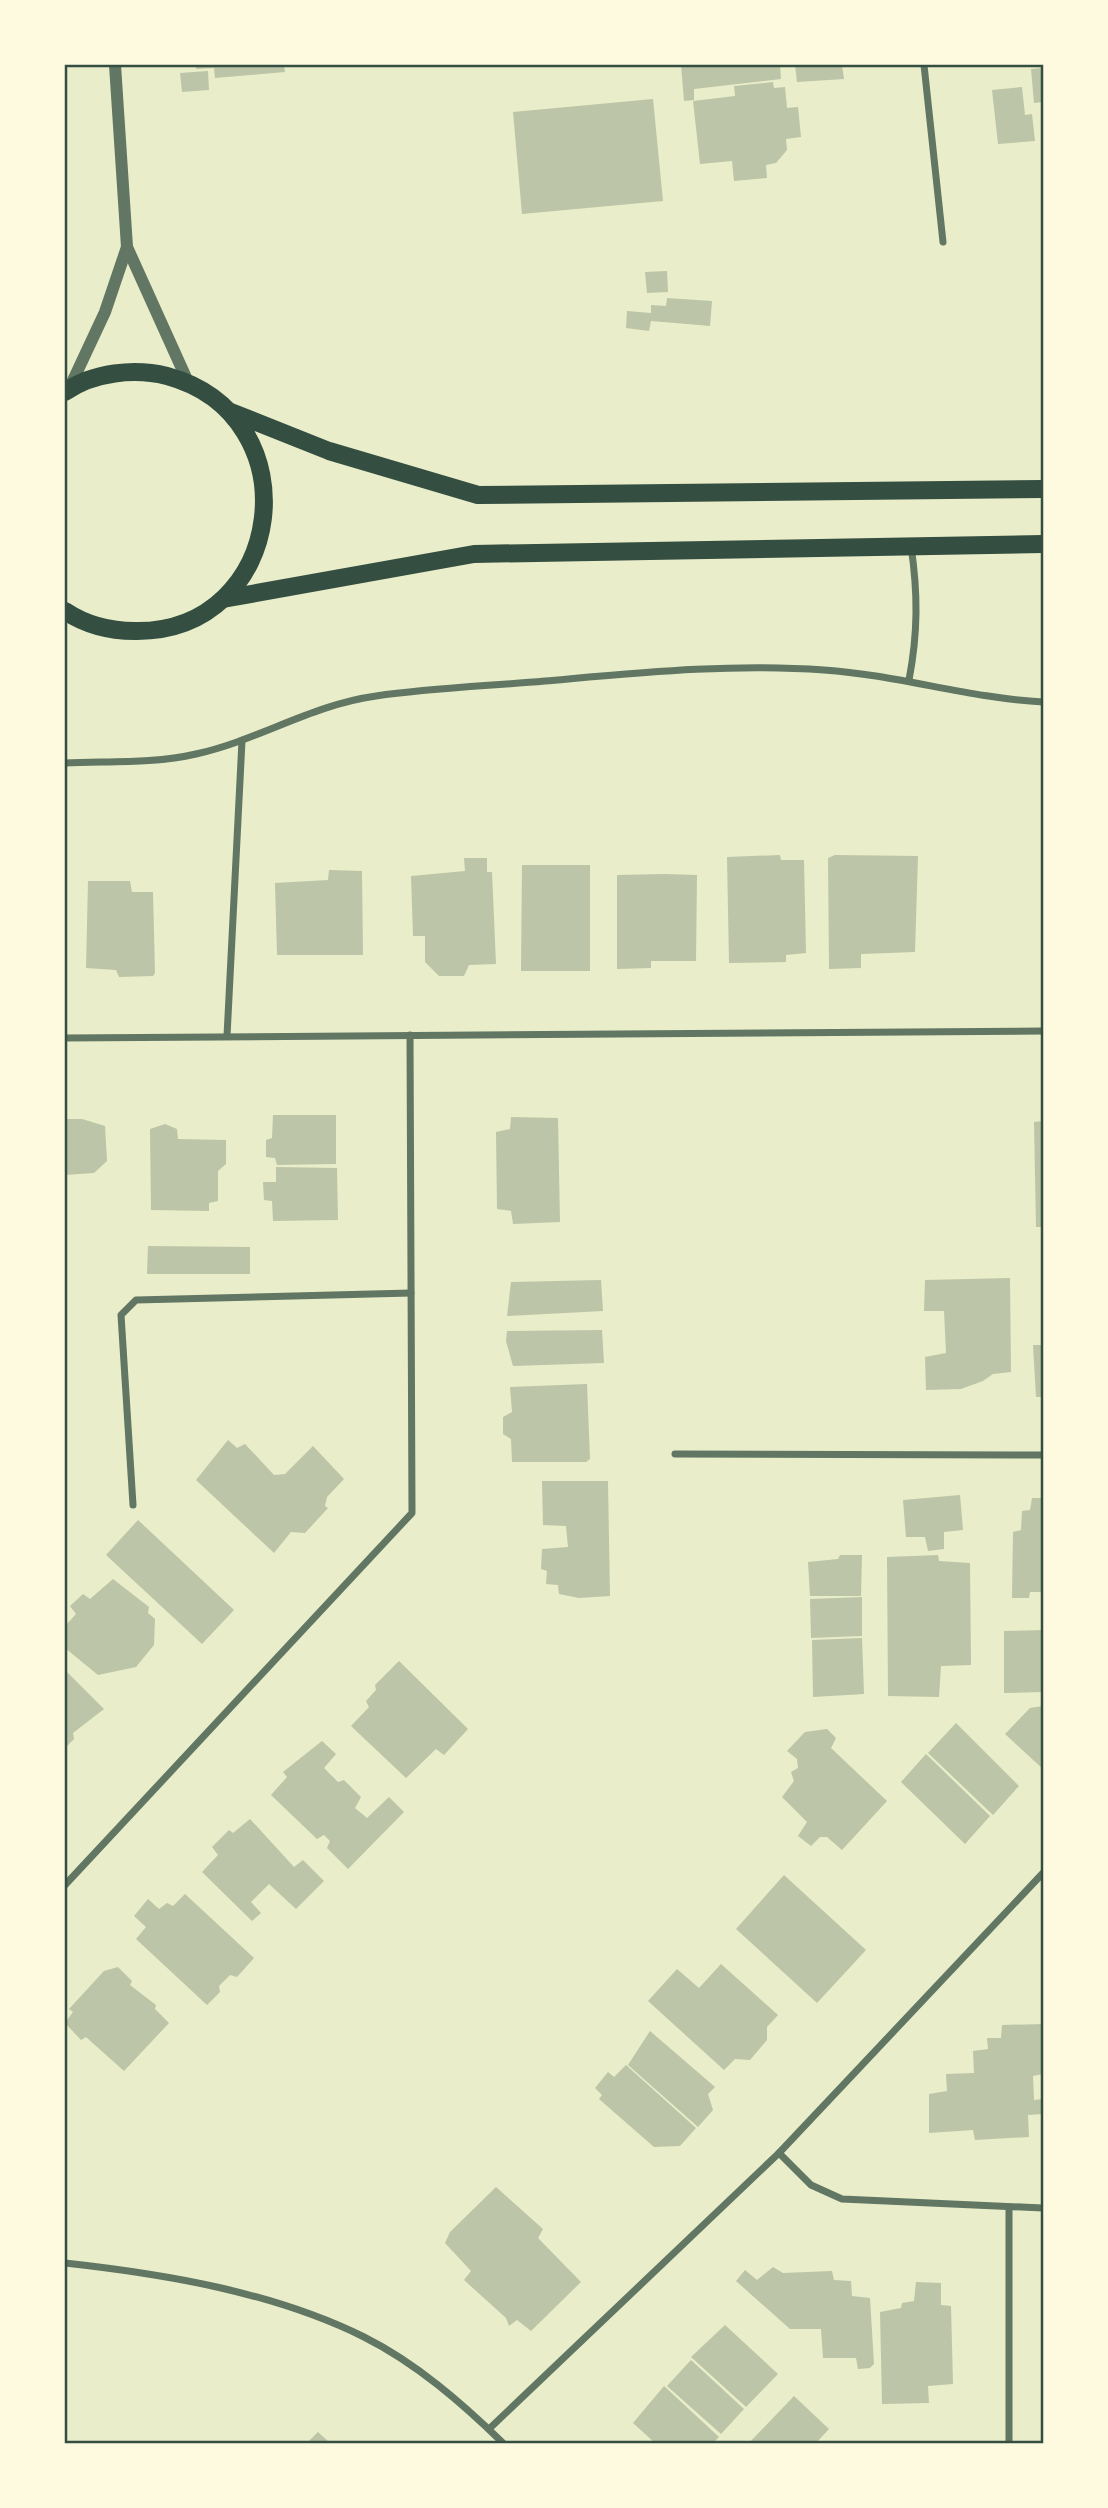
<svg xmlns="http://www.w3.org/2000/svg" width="1108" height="2508" font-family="'Roboto Condensed',sans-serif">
	<rect width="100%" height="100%" fill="#e9edc9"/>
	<g fill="#bcc5a7">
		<path d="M196,65H284L285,72L215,78L214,68L196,69Z"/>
		<path d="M681,65H780L781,79L694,89V100L684,101Z"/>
		<path d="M795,65H842L844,79L797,82Z"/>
		<path d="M1043,68V102L1034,103L1031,69Z"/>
		<path d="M208,71L209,90L182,92L180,73Z"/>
		<path d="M773,82L774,88L785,87L787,108L798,107L801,137L786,139L787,150L776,163L766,165L767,178L734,181L732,161L700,164L693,101L735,96L734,86Z"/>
		<path d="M1022,87L1025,115L1032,114L1035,141L998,144L992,90Z"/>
		<path d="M653,99L663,201L522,214L513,112Z"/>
		<path d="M667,271L668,292L647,293L645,272Z"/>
		<path d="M667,298L712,301L710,326L651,321L649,331L626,328L627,311L651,313V305L666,306Z"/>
		<path d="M780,855L781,860H804L806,953L786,955V962L729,963L727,857Z"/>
		<path d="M835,855L918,856L915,952L861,954V968L829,969L828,858Z"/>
		<path d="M464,858H487V872H492L496,964L469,965L464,976H439L425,962V936H413L411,876L465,871Z"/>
		<path d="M522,865H590V971H521Z"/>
		<path d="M329,870L362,871L363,955H277L275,883L328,880Z"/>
		<path d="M665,874L697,875L696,961H651V968L617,969V875Z"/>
		<path d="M88,881H130L132,892H153L155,973L153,976L119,977L116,970L86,968Z"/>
		<path d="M273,1115H336V1164L277,1165L275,1158L266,1157V1140L272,1138Z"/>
		<path d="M511,1117L558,1118L560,1222L513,1224L511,1211L497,1209L496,1132L510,1129Z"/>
		<path d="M65,1119H82L105,1126L107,1161L94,1173L65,1175Z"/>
		<path d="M1043,1121V1227H1036L1034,1122Z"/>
		<path d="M165,1124L177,1129L178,1139L226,1140V1164L218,1171V1201L209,1203V1211L151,1210L150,1129Z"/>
		<path d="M276,1167L337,1168L338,1220L273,1221L272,1201L264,1200L263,1182H276Z"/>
		<path d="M148,1246L250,1247V1274H147Z"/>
		<path d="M1010,1278L1011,1372L993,1374L983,1381L961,1389L926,1390L925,1357L946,1353L944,1311H924L925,1280Z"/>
		<path d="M601,1280L603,1311L507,1316L511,1282Z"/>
		<path d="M602,1330L604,1363L513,1366L506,1341L507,1331Z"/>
		<path d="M1033,1345H1043V1397H1036Z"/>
		<path d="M587,1384L590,1459L586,1462H512L511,1439L503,1434V1417L512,1412L510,1387Z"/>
		<path d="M228,1440L237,1448L245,1444L274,1475L285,1474L313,1446L344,1479L327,1497L325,1506L328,1508L305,1533L291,1532L274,1553L196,1480Z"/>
		<path d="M542,1481H608L610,1596L579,1598L559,1594L558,1585L546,1584L547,1571L541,1569L542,1549L568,1547L566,1526L543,1525Z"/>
		<path d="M960,1495L963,1530L944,1532V1549L928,1551L925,1537H906L903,1500Z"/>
		<path d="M1032,1498H1043V1592H1030L1029,1598H1012L1013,1532L1021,1530L1022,1511L1030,1510Z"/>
		<path d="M138,1520L234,1610L202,1644L106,1555Z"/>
		<path d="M840,1555H862L861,1596H810L808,1562L838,1559Z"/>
		<path d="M938,1555L939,1561L970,1563L971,1665L941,1666L939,1697L888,1696L887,1557Z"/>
		<path d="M113,1579L149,1607L148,1613L155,1619L154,1645L136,1667L98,1675L65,1648V1626L76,1614L70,1606L83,1594L90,1599Z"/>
		<path d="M862,1597V1636L811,1638L810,1599Z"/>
		<path d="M1043,1630V1692L1004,1693V1631Z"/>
		<path d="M862,1638L864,1694L813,1697L812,1640Z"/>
		<path d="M399,1661L468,1729L444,1755L436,1749L406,1778L351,1726L369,1707L366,1701L376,1690L375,1685Z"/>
		<path d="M65,1670L104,1709L73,1733L74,1739L65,1748Z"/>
		<path d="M1043,1706V1769L1005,1734L1030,1708Z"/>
		<path d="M956,1723L1019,1786L993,1815L928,1753Z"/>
		<path d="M827,1729L836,1738L831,1748L887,1801L842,1850L827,1837H820L811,1846L798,1836L807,1822L782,1797L794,1781L791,1772L798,1768L797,1759L787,1751L805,1732Z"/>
		<path d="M322,1741L336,1754L324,1768L338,1782L344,1780L361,1797L355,1808L367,1818L389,1797L404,1812L348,1869L327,1848L330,1841L324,1835L317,1839L271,1795L287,1777L283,1772Z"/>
		<path d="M926,1754L990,1816L965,1844L901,1782Z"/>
		<path d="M250,1819L294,1867L303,1860L324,1881L296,1909L269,1884L251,1902L261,1913L252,1921L202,1872L218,1855L212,1847L229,1830L233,1833Z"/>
		<path d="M784,1875L866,1950L817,2003L736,1929Z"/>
		<path d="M185,1894L254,1958L237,1977L230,1975L219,1986L220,1992L207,2005L136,1939L146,1927L134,1916L148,1899L159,1909L167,1903L173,1906Z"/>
		<path d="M721,1964L778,2015L767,2027V2040L750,2060L735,2059L724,2070L648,2001L677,1969L699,1988Z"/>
		<path d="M118,1967L132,1981L130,1985L156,2005L155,2009L169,2023L124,2071L86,2037L81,2040L65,2023L73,2012L69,2009L104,1971Z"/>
		<path d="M1043,2024V2074L1033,2076L1034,2100L1043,2099V2114L1028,2115L1029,2137L975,2140L973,2130L929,2133V2094L947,2091L946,2074L974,2073L973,2051L988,2049L987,2038H1001L1002,2025Z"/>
		<path d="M650,2031L715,2087L708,2094L713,2110L698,2127L628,2065Z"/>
		<path d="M626,2065L696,2128L680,2146L654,2147L599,2099L602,2095L595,2088L608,2072L614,2077Z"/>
		<path d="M496,2187L543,2229L538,2238L581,2282L531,2331L517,2320L509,2326L506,2318L464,2280L471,2271L445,2243L450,2232Z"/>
		<path d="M773,2267L783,2273L832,2271L834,2280L851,2281L852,2296L870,2298L874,2364L870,2368L858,2369L856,2358H823L821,2329H790L736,2281L745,2270L757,2280Z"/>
		<path d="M916,2282L941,2283V2305L951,2306L953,2384L928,2386L929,2403L882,2404L880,2312L901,2308L902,2303L914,2301Z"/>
		<path d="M725,2325L778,2374L746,2407L691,2357Z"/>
		<path d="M691,2360L744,2409L721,2434L667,2386Z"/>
		<path d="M664,2386L719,2437L713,2443H655L633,2423Z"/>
		<path d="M794,2396L829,2429L816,2443H749Z"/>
		<path d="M318,2432L330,2443H307Z"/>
	</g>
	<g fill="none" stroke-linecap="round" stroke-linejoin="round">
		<g stroke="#617663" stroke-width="7">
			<path d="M924,65L943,242"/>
			<path d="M909,680C918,633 918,593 911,546"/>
			<path d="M65,763C108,761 153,764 196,754C259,740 311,705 376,696C432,688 489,686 545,681C636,673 732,663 824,670C898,675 969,698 1043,702"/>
			<path d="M227,1036L242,741"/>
			<path d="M65,1038L1043,1031"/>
			<path d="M675,1454L1043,1455"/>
			<path d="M133,1505L121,1315L136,1300L411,1293"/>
			<path d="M65,1885L412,1513L410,1035"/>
			<path d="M779,2153L811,2185L842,2199L1043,2208"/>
			<path d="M1009,2208V2443"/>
			<path d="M65,2263C165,2274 273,2292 364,2337C416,2363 462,2403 503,2443"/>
			<path d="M489,2429L779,2153L1043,1873"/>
		</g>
		<g stroke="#617663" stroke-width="12">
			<path d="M115,65L127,247L188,382"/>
			<path d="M69,389L105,312L127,247"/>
		</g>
		<g stroke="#344e41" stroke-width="18">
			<path d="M65,392C93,372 135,368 167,376C314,416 286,633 135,631C110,631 86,625 65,611"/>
			<path d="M231,412L329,451L478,495L1043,489"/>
			<path d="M223,599L474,554L1043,544"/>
		</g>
	</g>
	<rect width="1108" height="2508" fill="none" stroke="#fefae0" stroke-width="133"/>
	<rect x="66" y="66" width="976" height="2376" fill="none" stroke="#344e41" stroke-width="2.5"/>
</svg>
